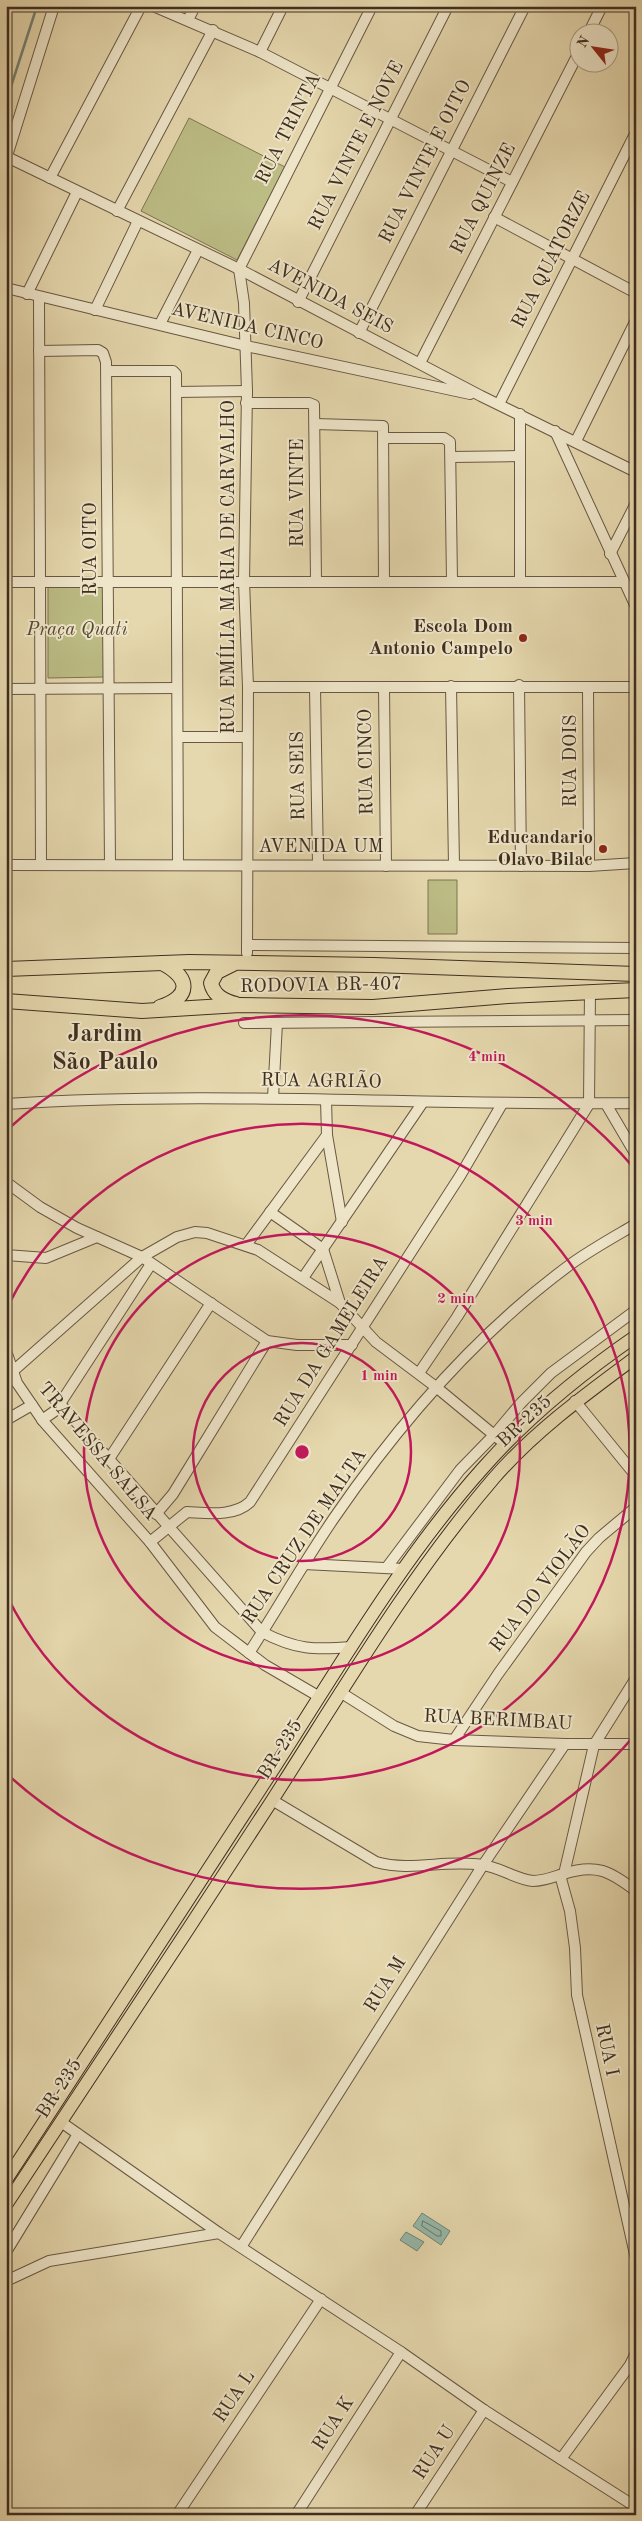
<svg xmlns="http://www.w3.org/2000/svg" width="642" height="2521" font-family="'Old Standard TT',serif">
	<rect width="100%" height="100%" fill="#e6d8ae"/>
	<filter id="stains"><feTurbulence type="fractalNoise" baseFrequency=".004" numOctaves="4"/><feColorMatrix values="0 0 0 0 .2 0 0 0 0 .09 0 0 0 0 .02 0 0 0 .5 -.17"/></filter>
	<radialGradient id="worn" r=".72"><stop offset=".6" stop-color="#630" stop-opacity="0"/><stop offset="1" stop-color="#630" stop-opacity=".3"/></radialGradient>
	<g fill="#bcbc85" stroke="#7e7552">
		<path d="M189,118L285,167L237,260L141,211Z"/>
		<path d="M105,582V677L48,678V583Z"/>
		<path d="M457,880V934H428V880Z"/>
	</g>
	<g fill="#96b9ac" stroke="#738174">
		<path d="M422,2213L450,2231L441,2245L413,2226Z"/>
		<path d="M406,2232L424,2242L417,2251L400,2240Z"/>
	</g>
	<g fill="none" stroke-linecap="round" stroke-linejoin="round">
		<path stroke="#6a7466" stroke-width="1" d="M423,2221L441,2231V2236H437L422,2226Z"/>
		<path stroke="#738174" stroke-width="2.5" d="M6,102L37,6"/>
		<g stroke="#695844" stroke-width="12">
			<g id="minor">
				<path d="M153,6L260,52L512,182"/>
				<path d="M188,20L195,6"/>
				<path d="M589,32L602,6"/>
				<path d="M260,52L283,6"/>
				<path d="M7,157L239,269L481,396L636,472"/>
				<path d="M6,159L54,6"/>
				<path d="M50,178L141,6"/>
				<path d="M117,211L213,30"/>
				<path d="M494,217L636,293"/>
				<path d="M6,288L246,346L470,394"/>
				<path d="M27,294L77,192"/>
				<path d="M39,297L41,865"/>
				<path d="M298,302L448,6"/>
				<path d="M95,310L138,221"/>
				<path d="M160,324L198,250"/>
				<path d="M359,333L525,6"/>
				<path d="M39,351L98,350L103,353L106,362L110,865"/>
				<path d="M420,363L580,50"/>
				<path d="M107,371H173L176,374L178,865"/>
				<path d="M177,392L247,391"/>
				<path d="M246,403H309L314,405L316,581"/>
				<path d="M499,404L636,132"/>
				<path d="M315,424L383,426L384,582"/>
				<path d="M555,431L636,607"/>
				<path d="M384,438H444L450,442L452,581"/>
				<path d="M576,441L636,320"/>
				<path d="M451,457L519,456"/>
				<path d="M610,554L636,503"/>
				<path d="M520,580V414"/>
				<path d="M6,582H624"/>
				<path d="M519,685L521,866"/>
				<path d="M451,686L454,865"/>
				<path d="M248,687H636"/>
				<path d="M588,687L589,866"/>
				<path d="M315,688L318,864"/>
				<path d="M384,688L386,866"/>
				<path d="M6,689L177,688"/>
				<path d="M178,737H246"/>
				<path d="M6,865L589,866L636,863"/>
				<path d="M247,945L636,948"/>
				<path d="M247,953L248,687L244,581L247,391L244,303L239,269L372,6"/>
				<path d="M244,1023L636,1020"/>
				<path d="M273,1098L277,1023"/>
				<path d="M326,1100L327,1135L342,1222"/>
				<path d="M6,1104C216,1090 426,1106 636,1103"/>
				<path d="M606,1104L636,1155"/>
				<path d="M6,1182L40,1207L77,1228L142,1257L267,1341L297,1345H352"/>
				<path d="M270,1212L323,1249"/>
				<path d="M246,1245L327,1135"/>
				<path d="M323,1249L340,1303"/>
				<path d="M6,1255L46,1258L97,1237"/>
				<path d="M303,1278L423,1102"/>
				<path d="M6,1351L17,1383L43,1421L150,1542L215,1627L265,1665L318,1696"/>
				<path d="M12,1372L142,1257L177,1237L195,1232L207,1233L258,1250L340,1303L376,1342L436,1387L505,1444"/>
				<path d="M419,1373L457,1317L589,1104L590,991"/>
				<path d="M575,1401L636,1476"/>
				<path d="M56,1410L151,1264"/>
				<path d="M6,1420L32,1405"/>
				<path d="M42,1420L62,1406L262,1632C296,1650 315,1650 352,1647"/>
				<path d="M109,1459L211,1303"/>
				<path d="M156,1514L173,1494L267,1341"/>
				<path d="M150,1542L187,1512C208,1513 234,1517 250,1502L460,1176L502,1104"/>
				<path d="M304,1564L404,1569"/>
				<path d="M387,1567L460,1470L494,1435L521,1403L551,1373L636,1310"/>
				<path d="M249,1653C278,1608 304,1562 334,1518C400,1422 477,1333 571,1264C592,1249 614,1237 636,1224"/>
				<path d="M340,1692L394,1726L418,1736L454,1740L565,1744H636"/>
				<path d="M454,1740L498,1674L586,1552L599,1538L636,1507"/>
				<path d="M272,1800L376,1862C412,1872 446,1859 482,1865C500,1867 515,1879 533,1881C544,1881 553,1877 563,1874C596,1863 610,1871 636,1891"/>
				<path d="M564,1874L594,1745L636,1678"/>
				<path d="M560,1875L570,1911L575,1948L577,1995L636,2259"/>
				<path d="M61,2122L219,2233L401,2352L484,2410L636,2507"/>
				<path d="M241,2247L483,1865L565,1744"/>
				<path d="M6,2252L78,2134"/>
				<path d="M6,2281L49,2261L219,2233"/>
				<path d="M561,2459L630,2365L636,2353"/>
				<path d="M177,2515L321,2299"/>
				<path d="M296,2515L401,2352"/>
				<path d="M415,2515L484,2410"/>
			</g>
		</g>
		<g stroke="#3f2e20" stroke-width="14">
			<g id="major">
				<path d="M6,2180C92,2047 179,1915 265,1782C334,1676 398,1563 483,1468C527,1418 581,1374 636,1336"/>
				<path d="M6,2205C95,2070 185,1935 273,1799C343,1690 409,1577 494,1478C535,1431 586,1394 636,1357"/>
			</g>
		</g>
		<g stroke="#3f2e20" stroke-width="16">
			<g id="highway">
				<path d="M233,964L217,972L211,983C214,996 224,1001 236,1004"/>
				<path d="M6,969L189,962L374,965L636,974"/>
				<path d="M6,1001L142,1011L240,1005L373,1007L508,996L636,990"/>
				<path d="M160,1007C191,997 191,978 162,963"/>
			</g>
		</g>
		<use href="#minor" stroke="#efe6ca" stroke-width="10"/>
		<use href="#major" stroke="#e6d8ae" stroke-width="12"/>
		<use href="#highway" stroke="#e6d8ae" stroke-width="14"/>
	</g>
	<g fill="none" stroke="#c2185b" stroke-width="2.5">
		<circle cx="302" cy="1452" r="109"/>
		<circle cx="302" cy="1452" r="218"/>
		<path d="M7 1308A328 328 0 1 1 7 1596"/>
		<path d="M634 1736A437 437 0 0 1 7 1774M7 1130A437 437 0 0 1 634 1168"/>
	</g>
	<g fill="#8f2418" stroke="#efe6ca" stroke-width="2">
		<circle cx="523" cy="638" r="5"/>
		<circle cx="603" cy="849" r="5"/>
	</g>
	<g text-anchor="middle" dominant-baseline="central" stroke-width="4" stroke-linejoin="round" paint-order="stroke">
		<g font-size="19" fill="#3f2e20" stroke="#efe6ca">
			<text transform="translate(289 129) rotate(-63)">RUA TRINTA</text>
			<text transform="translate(357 146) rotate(-63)">RUA VINTE E NOVE</text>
			<text transform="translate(426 162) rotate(-63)">RUA VINTE E OITO</text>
			<text transform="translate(484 199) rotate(-63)">RUA QUINZE</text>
			<text transform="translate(552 260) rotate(-63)">RUA QUATORZE</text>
			<text transform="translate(330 297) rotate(28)">AVENIDA SEIS</text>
			<text transform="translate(247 327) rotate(13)">AVENIDA CINCO</text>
			<text transform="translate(298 493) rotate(-90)">RUA VINTE</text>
			<text transform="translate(91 549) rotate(-90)">RUA OITO</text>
			<text transform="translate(229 567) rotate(-90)">RUA EMÍLIA MARIA DE CARVALHO</text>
			<text transform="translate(571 761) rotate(-90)">RUA DOIS</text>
			<text transform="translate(367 762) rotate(-91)">RUA CINCO</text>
			<text transform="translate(299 776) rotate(-91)">RUA SEIS</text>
			<text x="321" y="847">AVENIDA UM</text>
			<text transform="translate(321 986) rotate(-1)">RODOVIA BR-407</text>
			<text transform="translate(321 1082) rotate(1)">RUA AGRIÃO</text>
			<text transform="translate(332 1342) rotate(-58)">RUA DA GAMELEIRA</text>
			<text transform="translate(525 1422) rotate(-43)">BR-235</text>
			<text transform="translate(97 1452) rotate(50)">TRAVESSA SALSA</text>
			<text transform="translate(305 1537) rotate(-56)">RUA CRUZ DE MALTA</text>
			<text transform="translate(541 1589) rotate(-53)">RUA DO VIOLÃO</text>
			<text transform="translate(498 1721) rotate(3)">RUA BERIMBAU</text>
			<text transform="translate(281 1750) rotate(-58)">BR-235</text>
			<text transform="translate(386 1985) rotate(-58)">RUA M</text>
			<text transform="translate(606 2050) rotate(78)">RUA I</text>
			<text transform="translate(60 2089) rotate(-57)">BR-235</text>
			<text transform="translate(235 2397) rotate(-56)">RUA L</text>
			<text transform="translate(334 2424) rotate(-57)">RUA K</text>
			<text transform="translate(435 2453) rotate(-57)">RUA U</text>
		</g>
		<g font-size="19" font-weight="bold" fill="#3f2e20" stroke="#efe6ca" text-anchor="end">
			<text x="513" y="627">Escola Dom<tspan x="513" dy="22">Antonio Campelo</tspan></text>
			<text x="593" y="838">Educandario<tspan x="593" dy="22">Olavo Bilac</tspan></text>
		</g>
		<g font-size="19" font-style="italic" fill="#584a34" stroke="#efe6ca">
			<text x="77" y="630">Praça Quati</text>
		</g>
		<g font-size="24" font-weight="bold" fill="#3f2e20" stroke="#efe6ca">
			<text x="105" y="1035">Jardim<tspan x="105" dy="28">São Paulo</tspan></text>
		</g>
	</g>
	<circle cx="302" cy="1452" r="8" fill="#c2185b" stroke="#efe6ca" stroke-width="2.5"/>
	<g font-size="15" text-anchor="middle" font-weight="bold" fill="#c2185b" stroke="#efe6ca" stroke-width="4" stroke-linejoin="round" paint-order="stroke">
		<text x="487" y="1061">4 min</text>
		<text x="534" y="1225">3 min</text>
		<text x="456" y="1303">2 min</text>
		<text x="379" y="1380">1 min</text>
	</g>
	<rect width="642" height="2521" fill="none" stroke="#e6d8ae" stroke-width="25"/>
	<rect x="8" y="8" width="627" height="2506" fill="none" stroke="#3f2e20" stroke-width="2.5"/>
	<rect x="12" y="12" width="617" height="2496" fill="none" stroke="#3f2e20"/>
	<g transform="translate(594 48) rotate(300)"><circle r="24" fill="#efe6ca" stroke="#a99c86"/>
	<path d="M0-4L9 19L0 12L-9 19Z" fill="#8f2418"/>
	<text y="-8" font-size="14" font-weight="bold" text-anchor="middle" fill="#3f2e20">N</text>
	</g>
	<rect width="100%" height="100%" filter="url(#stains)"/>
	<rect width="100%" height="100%" fill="url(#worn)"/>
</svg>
